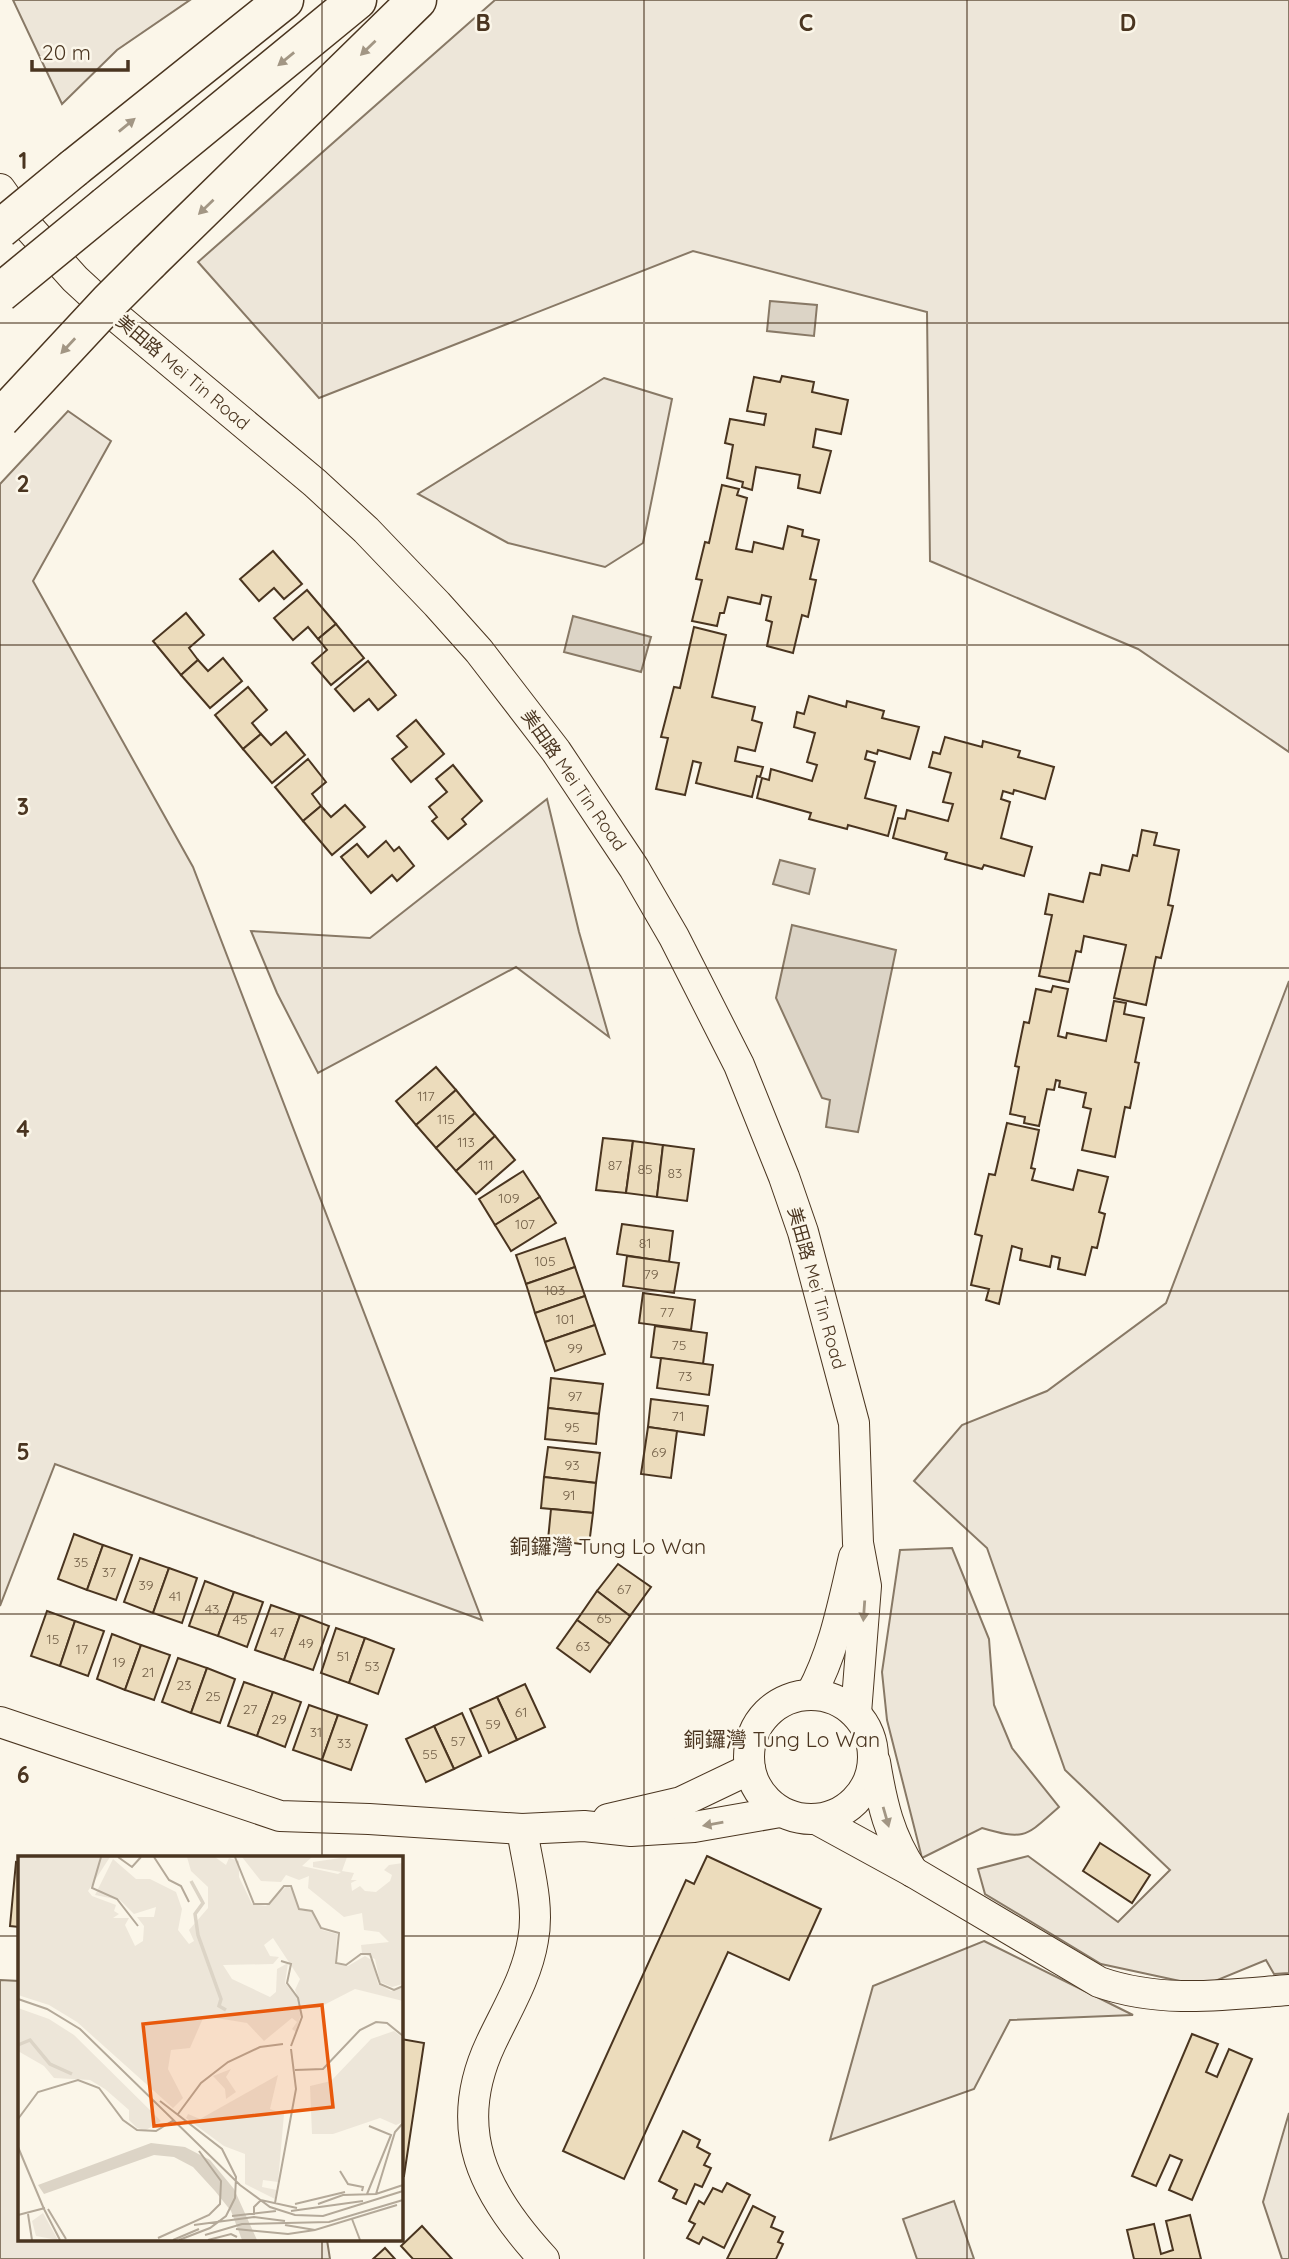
<svg xmlns="http://www.w3.org/2000/svg" width="1289" height="2259" font-family="Quicksand,'Noto Sans TC',sans-serif">
	<rect width="100%" height="100%" fill="#fbf6e9"/>
	<g fill="#ede6d9" stroke="#887966" stroke-width="2">
		<path d="M13,0H190L117,50L62,104Z"/>
		<path d="M495,0H1289V752L1138,649L930,561L927,312L693,251L319,398L198,262Z"/>
		<path d="M604,378L672,399L643,543L605,567L508,543L418,494Z"/>
		<path d="M68,411L111,441L33,581L193,867L482,1620L55,1464L0,1606V484Z"/>
		<path d="M547,799L579,932L609,1037L516,967L318,1073L277,993L251,931L370,938Z"/>
		<path d="M1289,981V1973L1274,1974L1266,1960L1203,1986L1101,1964L985,1894L978,1869L1028,1856L1118,1922L1170,1870L1065,1770L987,1548L914,1481L962,1425L1047,1391L1166,1303Z"/>
		<path d="M952,1548L989,1639L994,1705L1012,1748L1059,1807C1026,1836 1026,1841 982,1828L922,1858L887,1720L882,1672L900,1550Z"/>
		<path d="M984,1941L1133,2015L1010,2020L974,2089L830,2140L873,1986Z"/>
		<path d="M0,1980L19,1981V2240H327L330,2259H0Z"/>
		<path d="M1289,2113V2259H1282L1263,2202Z"/>
		<path d="M954,2201L974,2259H917L903,2219Z"/>
	</g>
	<g fill="#dcd4c6" stroke="#887966" stroke-width="2">
		<path d="M770,301L817,305L814,336L767,331Z"/>
		<path d="M573,616L651,637L641,672L564,652Z"/>
		<path d="M780,860L815,869L809,894L773,884Z"/>
		<path d="M792,925L896,950L858,1132L826,1127L830,1100L822,1098L776,998Z"/>
	</g>
	<g fill="#ecdcbc" stroke="#4a3520" stroke-width="2">
		<path d="M782,376L814,382L812,392L848,400L841,434L816,429L813,447L831,451L820,493L798,488L800,475L756,467L752,490L742,487L743,482L727,478L733,445L725,443L730,419L764,425L766,414L747,411L754,377L780,382Z"/>
		<path d="M722,485L739,489L737,495L747,498L736,549L752,552L754,542L783,549L788,526L803,530L802,536L819,540L810,579L816,580L808,617L802,615L793,653L767,646L772,622L766,620L771,597L762,595L760,604L728,597L724,613H720L717,626L692,621L702,580L696,579L705,542L709,543Z"/>
		<path d="M273,551L302,584L284,599L274,588L259,601L240,579Z"/>
		<path d="M307,590L336,624L318,639L308,627L293,640L274,618Z"/>
		<path d="M186,613L204,635L189,648L198,660L181,675L153,641Z"/>
		<path d="M336,624L364,658L331,685L312,663L327,650L318,639Z"/>
		<path d="M694,627L726,635L712,697L755,707L752,720L762,723L755,751L738,747L735,761L763,767L760,777L757,776L752,797L696,783L701,763L693,761L685,795L656,789L668,738L661,737L674,687L680,688Z"/>
		<path d="M223,658L242,681L210,708L181,675L198,660L208,671Z"/>
		<path d="M368,661L396,695L378,710L369,699L354,711L335,689Z"/>
		<path d="M248,687L267,710L252,723L261,734L243,749L215,715Z"/>
		<path d="M809,696L846,707L847,701L884,711L882,718L919,727L910,759L878,750L877,754L867,751L865,759L875,762L865,798L896,806L888,836L848,825L847,829L809,819L811,813L757,798L762,778L769,780L771,769L812,781L817,765L807,762L815,733L794,727L797,712L804,714Z"/>
		<path d="M416,720L444,754L411,782L392,759L407,747L397,736Z"/>
		<path d="M286,732L305,755L272,783L243,749L261,734L271,745Z"/>
		<path d="M945,737L982,747L983,741L1020,751L1018,757L1054,767L1045,799L1014,790L1013,794L1003,791L1001,799L1010,802L1001,838L1032,847L1024,876L984,865L982,869L945,859L947,853L893,838L898,818L905,819L907,810L948,821L953,804L943,802L951,773L929,767L933,752L940,754Z"/>
		<path d="M308,759L326,782L312,794L321,806L303,821L275,787Z"/>
		<path d="M453,765L482,801L462,819L466,824L448,839L432,821L437,817L429,807L447,792L436,779Z"/>
		<path d="M345,805L365,827L332,855L303,821L321,806L331,817Z"/>
		<path d="M1142,830L1157,833L1154,845L1179,850L1168,905L1173,906L1161,958L1156,957L1146,1005L1114,998L1126,945L1084,936L1081,952L1076,951L1069,982L1039,976L1052,915L1045,914L1049,894L1083,902L1090,873L1100,875L1102,865L1129,871L1133,855L1137,856Z"/>
		<path d="M386,841L394,851L399,847L414,866L397,881L392,875L371,893L341,857L357,844L368,857Z"/>
		<path d="M1053,986L1068,989L1058,1036L1066,1038L1067,1033L1106,1041L1114,1001L1126,1003L1124,1014L1144,1018L1135,1062L1139,1063L1130,1108L1125,1107L1115,1157L1082,1150L1091,1109L1083,1107L1086,1093L1059,1087L1060,1081L1056,1080L1054,1090L1047,1089L1039,1126L1024,1123L1025,1117L1010,1114L1019,1067L1015,1066L1024,1022L1029,1023L1036,989L1051,992Z"/>
		<path d="M436,1067L456,1090L416,1125L396,1101Z"/>
		<path d="M456,1090L475,1113L436,1148L416,1125Z"/>
		<path d="M475,1113L495,1136L456,1171L436,1148Z"/>
		<path d="M1007,1123L1039,1130L1031,1168L1035,1169L1032,1180L1073,1190L1078,1170L1108,1177L1099,1212L1105,1214L1097,1248L1092,1247L1085,1275L1058,1269L1060,1258L1052,1256L1050,1267L1020,1260L1022,1249L1012,1246L999,1304L986,1300L989,1289L971,1285L982,1236L975,1234L989,1174L995,1175Z"/>
		<path d="M495,1136L515,1160L476,1194L456,1171Z"/>
		<path d="M603,1138L633,1141L626,1193L596,1190Z"/>
		<path d="M633,1141L663,1145L657,1197L626,1193Z"/>
		<path d="M663,1145L694,1149L687,1201L657,1197Z"/>
		<path d="M523,1171L540,1197L495,1225L479,1199Z"/>
		<path d="M540,1197L556,1223L511,1251L495,1225Z"/>
		<path d="M622,1224L673,1231L669,1262L617,1254Z"/>
		<path d="M565,1238L575,1267L526,1284L516,1255Z"/>
		<path d="M627,1256L679,1263L674,1293L623,1286Z"/>
		<path d="M575,1267L585,1296L535,1313L526,1284Z"/>
		<path d="M643,1293L695,1300L691,1330L639,1323Z"/>
		<path d="M585,1296L595,1325L545,1342L535,1313Z"/>
		<path d="M595,1325L605,1354L555,1371L545,1342Z"/>
		<path d="M655,1326L707,1333L703,1364L651,1357Z"/>
		<path d="M661,1358L713,1365L709,1395L657,1388Z"/>
		<path d="M551,1378L603,1384L599,1414L548,1408Z"/>
		<path d="M651,1399L708,1406L704,1435L648,1427Z"/>
		<path d="M548,1408L599,1414L596,1444L545,1439Z"/>
		<path d="M648,1427L677,1431L671,1478L641,1474Z"/>
		<path d="M548,1447L600,1453L596,1483L544,1477Z"/>
		<path d="M544,1477L596,1483L593,1513L541,1508Z"/>
		<path d="M551,1509L593,1513L589,1545L548,1540Z"/>
		<path d="M74,1534L103,1545L87,1590L58,1579Z"/>
		<path d="M103,1545L132,1555L116,1600L87,1590Z"/>
		<path d="M140,1558L169,1568L153,1613L124,1602Z"/>
		<path d="M618,1564L651,1587L630,1616L597,1591Z"/>
		<path d="M169,1568L197,1578L182,1623L153,1613Z"/>
		<path d="M205,1581L234,1592L218,1636L189,1626Z"/>
		<path d="M597,1591L630,1616L610,1644L577,1620Z"/>
		<path d="M234,1592L263,1602L247,1647L218,1636Z"/>
		<path d="M271,1605L300,1615L284,1660L255,1650Z"/>
		<path d="M47,1611L75,1621L60,1666L31,1656Z"/>
		<path d="M300,1615L329,1626L313,1670L284,1660Z"/>
		<path d="M577,1620L610,1644L590,1672L557,1648Z"/>
		<path d="M75,1621L104,1631L88,1676L60,1666Z"/>
		<path d="M336,1628L365,1638L349,1683L321,1673Z"/>
		<path d="M112,1634L141,1645L125,1690L97,1679Z"/>
		<path d="M365,1638L394,1649L378,1694L349,1683Z"/>
		<path d="M141,1645L170,1655L154,1700L125,1690Z"/>
		<path d="M178,1658L207,1668L191,1713L162,1702Z"/>
		<path d="M207,1668L235,1679L220,1723L191,1713Z"/>
		<path d="M244,1682L273,1692L257,1736L228,1726Z"/>
		<path d="M525,1684L545,1727L517,1740L497,1697Z"/>
		<path d="M273,1692L301,1702L285,1747L257,1736Z"/>
		<path d="M497,1697L517,1740L489,1753L470,1709Z"/>
		<path d="M309,1705L338,1715L322,1760L293,1750Z"/>
		<path d="M462,1713L481,1756L454,1769L434,1726Z"/>
		<path d="M338,1715L367,1725L351,1770L322,1760Z"/>
		<path d="M434,1726L454,1769L426,1782L406,1739Z"/>
		<path d="M1100,1843L1150,1875L1132,1903L1083,1871Z"/>
		<path d="M707,1856L821,1909L789,1980L728,1952L624,2179L563,2151L686,1880L694,1884Z"/>
		<path d="M16,1862L19,1863V1927L10,1926Z"/>
		<path d="M1192,2034L1218,2044L1206,2072L1217,2077L1229,2049L1252,2059L1192,2200L1169,2190L1182,2160L1170,2155L1156,2186L1132,2176Z"/>
		<path d="M401,2039L424,2043L404,2176L401,2175Z"/>
		<path d="M683,2131L700,2140L697,2147L710,2154L704,2165L711,2168L702,2187L695,2184L686,2204L673,2198L677,2190L659,2181Z"/>
		<path d="M727,2183L750,2195L724,2248L703,2237L699,2244L687,2238L695,2224L689,2221L699,2201L704,2204L713,2188L722,2192Z"/>
		<path d="M753,2206L775,2217L771,2227L783,2232L778,2242L783,2244L776,2259H727Z"/>
		<path d="M1190,2215L1201,2259H1134L1127,2230L1154,2224L1161,2254L1173,2250L1166,2221Z"/>
		<path d="M422,2226L452,2259H413L401,2246Z"/>
		<path d="M385,2248L395,2259H373Z"/>
	</g>
	<g fill="none" stroke-linecap="round" stroke-linejoin="round">
		<g stroke="#4a3520" stroke-width="32">
			<g id="street">
				<path d="M0,189L22,220L75,279L113,314L315,483L366,530L437,604L479,651L556,751L634,868L674,937L739,1065L784,1177L803,1232L854,1423L858,1543L866,1586L856,1713"/>
				<path d="M811,1694C834,1652 843,1604 854,1557"/>
				<circle cx="811" cy="1757" r="62"/>
				<path d="M0,1722L280,1816L369,1819L522,1829L584,1826L631,1831L694,1827L780,1812"/>
				<path d="M875,1762C882,1804 889,1836 913,1872"/>
				<path d="M608,1819L681,1802L750,1769"/>
				<path d="M818,1820L913,1872L1099,1982C1161,2004 1224,1995 1289,1990"/>
				<path d="M522,1829C527,1864 540,1904 533,1940C527,1977 507,2009 491,2043C450,2130 484,2194 544,2259"/>
			</g>
		</g>
		<g stroke="#4a3520" stroke-width="41">
			<g id="highway">
				<path d="M74,168L284,0"/>
				<path d="M106,206L357,0"/>
				<path d="M149,262L417,0"/>
			</g>
		</g>
		<use href="#street" stroke="#fbf6e9" stroke-width="30"/>
		<use href="#highway" stroke="#fbf6e9" stroke-width="38"/>
		<g stroke="#4a3520" stroke-width="41" stroke-linecap="butt">
			<g id="highway-bridge">
				<path d="M0,229L74,168"/>
				<path d="M0,293L106,206"/>
				<path d="M0,419L109,302L149,262"/>
			</g>
		</g>
		<use href="#highway-bridge" stroke="#fbf6e9" stroke-width="38"/>
	</g>
	<defs><path id="oneway-solid" d="M-6-.8H1V-3.2L6.5 0L1 3.2V.8H-6Z" transform="scale(1.75)"/></defs>
	<g fill="#a29684">
		<use href="#oneway-solid" transform="translate(368 48) rotate(136)"/>
		<use href="#oneway-solid" transform="translate(286 59) rotate(141)"/>
		<use href="#oneway-solid" transform="translate(127 125) rotate(-39)"/>
		<use href="#oneway-solid" transform="translate(206 207) rotate(136)"/>
		<use href="#oneway-solid" transform="translate(68 346) rotate(133)"/>
		<use href="#oneway-solid" transform="translate(864 1611) rotate(94)"/>
		<use href="#oneway-solid" transform="translate(886 1817) rotate(74)"/>
		<use href="#oneway-solid" transform="translate(713 1824) rotate(170)"/>
	</g>
	<path fill="none" stroke="#4a3520" stroke-width="2" stroke-opacity="0.55" d="M322,0V1858M644,0V2259M967,0V2259M0,323H1289M0,645H1289M0,968H1289M0,1291H1289M0,1614H1289M0,1936H19M401,1936H1289M322,2240V2259"/>
	<g text-anchor="middle" dominant-baseline="central" stroke-width="5" stroke-linejoin="round" paint-order="stroke">
		<g font-size="14" fill="#725f47">
			<text x="426" y="1096">117</text>
			<text x="446" y="1119">115</text>
			<text x="466" y="1142">113</text>
			<text x="486" y="1165">111</text>
			<text x="615" y="1165">87</text>
			<text x="645" y="1169">85</text>
			<text x="675" y="1173">83</text>
			<text x="509" y="1198">109</text>
			<text x="525" y="1224">107</text>
			<text x="645" y="1243">81</text>
			<text x="545" y="1261">105</text>
			<text x="651" y="1274">79</text>
			<text x="555" y="1290">103</text>
			<text x="667" y="1312">77</text>
			<text x="565" y="1319">101</text>
			<text x="679" y="1345">75</text>
			<text x="575" y="1348">99</text>
			<text x="685" y="1376">73</text>
			<text x="575" y="1396">97</text>
			<text x="678" y="1416">71</text>
			<text x="572" y="1427">95</text>
			<text x="659" y="1452">69</text>
			<text x="572" y="1465">93</text>
			<text x="569" y="1495">91</text>
			<text x="81" y="1562">35</text>
			<text x="109" y="1572">37</text>
			<text x="146" y="1585">39</text>
			<text x="624" y="1589">67</text>
			<text x="175" y="1596">41</text>
			<text x="212" y="1609">43</text>
			<text x="604" y="1618">65</text>
			<text x="240" y="1619">45</text>
			<text x="277" y="1632">47</text>
			<text x="53" y="1639">15</text>
			<text x="306" y="1643">49</text>
			<text x="583" y="1646">63</text>
			<text x="82" y="1649">17</text>
			<text x="343" y="1656">51</text>
			<text x="119" y="1662">19</text>
			<text x="372" y="1666">53</text>
			<text x="148" y="1672">21</text>
			<text x="184" y="1685">23</text>
			<text x="213" y="1696">25</text>
			<text x="250" y="1709">27</text>
			<text x="521" y="1712">61</text>
			<text x="279" y="1719">29</text>
			<text x="493" y="1724">59</text>
			<text x="316" y="1732">31</text>
			<text x="458" y="1741">57</text>
			<text x="344" y="1743">33</text>
			<text x="430" y="1754">55</text>
		</g>
		<g font-size="18" fill="#4a3520" stroke="#fbf6e9">
			<text transform="translate(183 372) rotate(40)">美田路 Mei Tin Road</text>
			<text transform="translate(574 780) rotate(55)">美田路 Mei Tin Road</text>
			<text transform="translate(817 1288) rotate(74)">美田路 Mei Tin Road</text>
		</g>
		<g font-size="21" fill="#4a3520" stroke="#fbf6e9">
			<text x="608" y="1546">銅鑼灣 Tung Lo Wan</text>
			<text x="782" y="1739">銅鑼灣 Tung Lo Wan</text>
		</g>
	</g>
	<g transform="translate(18 1856)">
		<rect width="385" height="385" fill="#fbf6e9"/>
		<path d="M0,1H92L70,35L74,40L98,49L96,55L101,58L95,62H111L107,69L117,90L125,85L126,70L119,61H136L138,51L116,58L102,44L77,39L95,3L118,23H132L158,36L164,53L160,74L171,88L176,85L171,74L190,52V31L173,15L169,1H197L208,9L211,2L221,5V21L234,48L248,50L269,30L274,33L281,54L294,56L304,74L319,78L317,108L330,110L347,100L355,105L360,128L373,135L385,131V145L337,133L300,152L284,151L277,134L282,123L255,82L246,89L252,100L261,101L255,108L205,109L214,123L252,141L258,136L259,113L270,107L267,127L280,143L283,158L278,176L274,173L279,166L274,162L246,185L229,167L186,160L172,192L153,194L150,213L165,242L155,252L59,166L31,149L0,139ZM224,1H294L284,10L320,18L323,16L295,11V6L329,1L324,15L336,17L333,24H339L333,27L334,35L342,30L347,35L358,36L372,25L374,19L366,14L371,9L385,7V128L374,131L362,126L357,103L344,97L343,89L371,86L361,76L346,74L344,57L326,61L290,32L291,20L281,24L268,19L263,26L243,25ZM0,152L31,163L56,179L143,265L128,274L119,272L111,264V254L87,233L72,224L36,222L26,210L0,195ZM376,175L385,182V266L378,269L362,262L315,278H294L292,230L313,225L353,183ZM213,213L208,221L218,236L208,243L207,233L195,220ZM260,219L252,253L266,258L260,326L245,324L244,331L259,334L257,343L227,328V298L206,290L168,262L170,258L182,263ZM25,357L40,384L18,380L14,365Z" fill="#ede6d9"/>
		<path d="M133,287L167,291L192,304L216,333L239,384H224L213,355L197,335L175,311L156,301L136,299L26,338L20,329Z" fill="#dcd4c6"/>
		<path fill="none" stroke="#dcd4c6" stroke-width="3.5" d="M173,25L185,47L177,58L180,79L203,143L201,150L208,154M0,189L12,184L32,208L54,218"/>
		<path fill="none" stroke="#b4a999" stroke-width="2" d="M83,1L74,32L99,43L120,70M100,1L114,11L123,1M136,1L151,24L163,30L171,46M217,1L236,48H251L266,30H273L281,53L294,55L303,72L321,77L318,107L328,109L343,98H352L362,128L376,134L385,130M263,105L273,108L269,127L280,142L284,161L273,190M0,143L29,153L62,173L222,329L252,351L277,359L305,360L385,335M277,214L305,213L342,174L358,166L369,167L385,180M142,245L204,293L218,321L217,342L208,360L192,372L161,384M160,258L183,227L210,206L242,191L265,188M0,263L20,236L60,224L81,232L105,264L119,274L138,275L156,264M0,291L26,353M322,315L330,328L345,331L344,335M349,338L373,279L351,270M358,338L377,276L385,267M257,347L278,233L273,193M277,348L327,336M300,348L325,339L358,338L385,329M26,353L42,384M30,353L48,383M273,355L345,345M10,358L14,384M0,359L27,352M236,359V351L243,344L279,352M214,360L258,355M334,363L342,384M176,369L236,361L267,365M267,369L297,374L379,349M218,373L270,378L297,374M187,379L224,368L311,366L385,344M140,382L191,359L202,348L203,325L181,295M155,384L181,373M190,384L213,378L219,381"/>
		<path fill="#e8590c" fill-opacity="0.15" stroke="#e8590c" stroke-width="3.5" d="M304,149L315,251L136,270L125,168Z"/>
		<rect width="385" height="385" fill="none" stroke="#4a3520" stroke-width="3.5"/>
	</g>
	<g font-size="23" text-anchor="middle" font-weight="bold" fill="#4a3520" stroke="#fbf6e9" stroke-width="5" stroke-linejoin="round" paint-order="stroke">
		<text x="483" y="31">B</text>
		<text x="806" y="31">C</text>
		<text x="1128" y="31">D</text>
		<text x="23" y="169">1</text>
		<text x="23" y="492">2</text>
		<text x="23" y="815">3</text>
		<text x="23" y="1137">4</text>
		<text x="23" y="1460">5</text>
		<text x="23" y="1783">6</text>
	</g>
	<path d="M32 60v10h96v-10" fill="none" stroke="#4a3520" stroke-width="3.5"/>
	<text x="42" y="60" font-size="21" fill="#4a3520" stroke="#fbf6e9" stroke-width="5" paint-order="stroke">20 m</text>
</svg>
